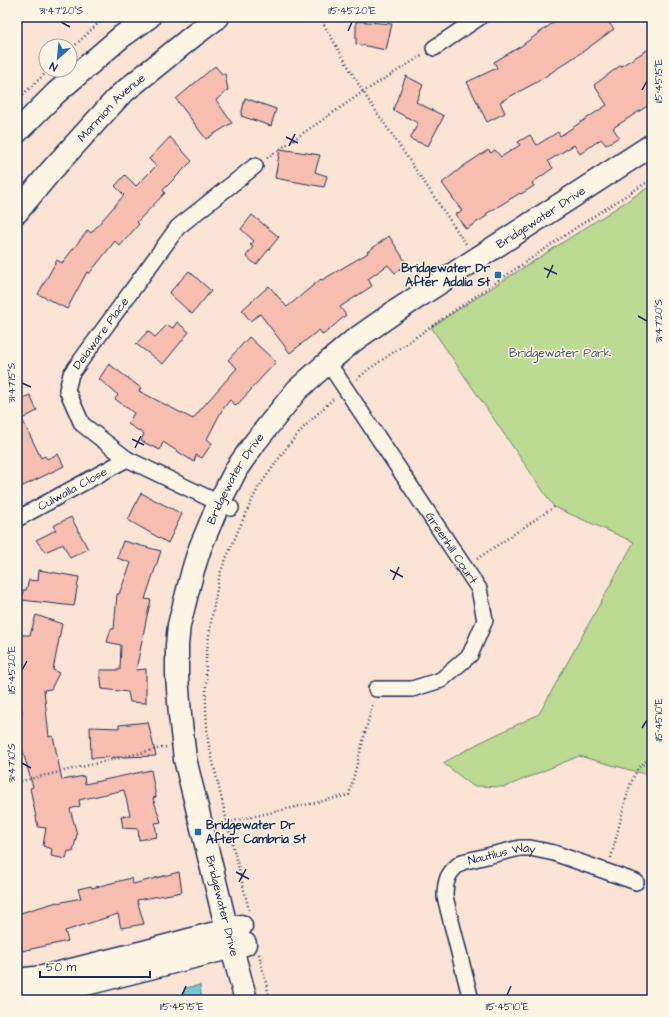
<svg xmlns="http://www.w3.org/2000/svg" width="669" height="1017" font-family="'Architects Daughter',sans-serif">
	<rect width="100%" height="100%" fill="#fbe4d5"/>
	<filter id="ink" filterUnits="userSpaceOnUse"><feTurbulence type="fractalNoise" baseFrequency=".025" numOctaves="2"/><feDisplacementMap in="SourceGraphic" scale="8" xChannelSelector="R" yChannelSelector="G"/><feConvolveMatrix kernelMatrix="1 2 1 2 8 2 1 2 1" color-interpolation-filters="sRGB"/></filter>
	<g filter="url(#ink)">
		<path fill="#bdda92" stroke="#6c8478" d="M652,185V776L579,756L505,787L473,786L443,763L479,743L539,714L634,542L554,507L431,327Z"/>
		<path fill="#78c9cf" stroke="#538ba2" d="M200,985L202,1000H182L185,988Z"/>
		<g fill="#f8beb0" stroke="#1b2f5e">
			<path d="M561,17H604L614,29L588,48L537,82L500,102L505,113L487,122L467,82L497,68L494,62L521,46Z"/>
			<path d="M356,21L392,24L386,50L356,44Z"/>
			<path d="M652,47V103L613,128L619,137L606,145L601,139L580,154L574,145L548,161L553,168L532,183L534,186L521,194L520,193L486,214L487,216L466,229L455,214L462,211L442,183L465,165L488,150L491,153L495,150L501,157L520,145L518,142L530,135L537,145L558,132L560,136L607,105L594,85L621,65V66Z"/>
			<path d="M215,66L222,74H225L228,90L216,100L232,123L206,139L176,99Z"/>
			<path d="M406,76L423,85L416,102L444,116L428,146L410,139L418,123L393,110Z"/>
			<path d="M245,98L276,109L271,126L241,116Z"/>
			<path d="M170,137L192,161L163,190L165,193L137,222L139,224L120,246L115,241L89,274L87,272L67,309L38,294L57,260L62,263L88,230L91,233L124,195L115,186L125,175L136,186L156,166L149,159Z"/>
			<path d="M280,149L320,155L315,172L327,176L324,187L275,178Z"/>
			<path d="M252,215L279,237L256,265L246,256L253,247L250,245L254,241L241,229Z"/>
			<path d="M389,236L407,264L395,273L388,265L368,279L372,286L340,307L346,315L323,335L319,330L290,353L260,314L250,321L242,310L269,286L287,307L321,279L322,280L368,253L367,252Z"/>
			<path d="M189,271L211,291L192,314L169,293Z"/>
			<path d="M177,322L189,332L163,364L136,344L148,331L155,337L167,325L173,328Z"/>
			<path d="M249,337L276,362L251,389V390L236,406L230,400L222,410L207,439L212,443L202,458L196,455L194,462L163,442L160,450L141,441L144,434L128,424L134,413L115,399L118,395L99,379L109,364L141,388L139,391L193,419L200,410L237,368L228,360Z"/>
			<path d="M30,395L37,411L22,419L41,458L45,456L47,459L58,454L64,466L17,489V400Z"/>
			<path d="M141,493L182,514L168,543L128,520Z"/>
			<path d="M71,517L88,549L70,558L63,544L45,552L36,540L56,530L53,526Z"/>
			<path d="M123,541L161,551L145,599L151,600L147,616L136,670L146,669V703L130,702L128,692L102,689L100,670H120L121,645L107,642L111,629H114L117,594H119L131,563L117,558Z"/>
			<path d="M39,570L79,577L74,606L22,600L23,590H26L29,580L38,581Z"/>
			<path d="M36,615L62,624L53,670L59,673L51,689L44,690L49,737L53,736L62,780L84,776L85,784L151,770L156,797L153,798L161,822L155,823L157,837L139,840L138,829L123,828L121,816L130,815L124,790L79,800L80,806L70,809L77,834L73,852L68,851L66,859L51,856L52,849L43,846L46,828L38,827L30,788L33,787L17,731V714L22,713L18,681H22L20,653H21V635H30Z"/>
			<path d="M148,722L156,756L91,758L90,727L119,728V725Z"/>
			<path d="M179,872L182,892L137,900L144,924L121,928L118,914L65,931L68,941L22,951L17,922V914L57,902V903L81,898L78,889L91,886L92,888L131,878L133,884Z"/>
		</g>
		<g fill="none" stroke-linecap="round" stroke-linejoin="round">
			<g stroke="#1b2f5e" stroke-width="18">
				<g id="street">
					<path d="M434,48L480,17"/>
					<path id="s1" d="M326,364L335,373L479,589L485,620L470,655L441,680L412,689H376"/>
					<path id="s2" d="M231,508L219,503L127,459L82,424L67,390L71,374L178,227L255,166"/>
					<path id="s3" d="M17,519L127,459"/>
					<path id="s4" d="M471,1000L445,897C445,880 448,872 462,862L520,848H530L554,853L636,882"/>
				</g>
			</g>
			<g stroke="#1b2f5e" stroke-width="25">
				<g id="secondary">
					<path d="M17,980L43,977L144,952L241,926"/>
					<path d="M17,995H29L74,987L245,944"/>
					<path id="s5" d="M246,1000L227,930L185,759L180,715L177,676V645L179,625L193,570L200,548L219,503L237,468L256,441L297,390L326,364L353,341L393,313L652,145"/>
				</g>
			</g>
			<g stroke="#1b2f5e" stroke-width="25">
				<g id="highway">
					<path d="M17,132L56,93L121,37L149,17"/>
					<path id="s6" d="M17,212L50,172L120,95L193,36L218,17"/>
				</g>
			</g>
			<g stroke="#1b2f5e" stroke-width="2.5" stroke-dasharray="1 3" stroke-linecap="butt">
				<path d="M322,17L323,23L363,92L466,244"/>
				<path d="M70,50L105,17"/>
				<path d="M17,100L49,70"/>
				<path d="M267,158L363,92L423,55"/>
				<path d="M357,379L369,369L577,227L652,179"/>
				<path d="M477,559L554,507"/>
				<path d="M17,782L166,747"/>
				<path d="M220,824L349,795L373,702"/>
				<path d="M611,858L623,810L630,785L638,768L652,757"/>
				<path d="M249,910L227,822L208,741L206,711V656L212,616L220,573L244,517L258,488L287,447L305,426L334,398"/>
				<path d="M259,954L270,1000"/>
			</g>
			<use href="#street" stroke="#fcf5e5" stroke-width="15"/>
			<use href="#secondary" stroke="#fcf5e5" stroke-width="22"/>
			<use href="#highway" stroke="#fcf5e5" stroke-width="22"/>
		</g>
	</g>
	<path fill="none" stroke="#1b2f5e" stroke-width="1.5" d="M61,22L70,27M348,31L352,22M642,90L647,81M286,137L298,143M289,146L295,134M544,268L557,274M547,278L553,265M638,316L647,321M22,383L31,387M132,439L144,445M135,448L141,436M390,570L403,577M393,580L399,567M22,670L27,661M642,728L647,720M22,763L31,768M236,872L249,879M239,882L246,869M182,995L186,986M507,995L511,986"/>
	<g fill="#1f6fb2" stroke="#fcf5e5" stroke-width="1.5">
		<rect x="494" y="271" width="8" height="8" rx="2"/>
		<rect x="194" y="828" width="8" height="8" rx="2"/>
	</g>
	<g text-anchor="middle" dominant-baseline="central" stroke-width="3" stroke-linejoin="round" paint-order="stroke">
		<g font-size="12" fill="#1b2f5e" stroke="#fcf5e5">
			<text stroke="none"><textPath href="#s6" startOffset="141">Marmion Avenue</textPath></text>
			<text stroke="none"><textPath href="#s5" startOffset="949">Bridgewater Drive</textPath></text>
			<text stroke="none"><textPath href="#s2" startOffset="276">Delaware Place</textPath></text>
			<text stroke="none"><textPath href="#s5" startOffset="541">Bridgewater Drive</textPath></text>
			<text stroke="none"><textPath href="#s3" startOffset="63">Culwalla Close</textPath></text>
			<text stroke="none"><textPath href="#s1" startOffset="223">Greenhill Court</textPath></text>
			<text stroke="none"><textPath href="#s4" startOffset="188">Nautilus Way</textPath></text>
			<text transform="translate(222 906) rotate(76)">Bridgewater Drive</text>
		</g>
		<g font-size="12" font-weight="bold" fill="#1b2f5e" stroke="#fcf5e5" text-anchor="end">
			<text x="490" y="268">Bridgewater Dr<tspan x="490" dy="14">After Adalia St</tspan></text>
			<text x="206" y="825" text-anchor="start">Bridgewater Dr<tspan x="206" dy="14">After Cambria St</tspan></text>
		</g>
		<g font-size="12" fill="#445a6b" stroke="#fcf5e5">
			<text x="560" y="353">Bridgewater Park</text>
		</g>
	</g>
	<rect width="669" height="1017" fill="none" stroke="#fcf5e5" stroke-width="44"/>
	<g transform="translate(58 58) rotate(207)"><circle r="19" fill="#fcf5e5" stroke="#a2a6af"/>
	<path d="M0-3L7 15L0 10L-7 15Z" fill="#1f6fb2"/>
	<text y="-6" font-size="11" font-weight="bold" text-anchor="middle" fill="#1b2f5e">N</text>
	</g>
	<path d="M40 971v6h110v-6" fill="none" stroke="#1b2f5e" stroke-width="2"/>
	<text x="46" y="971" font-size="12" fill="#1b2f5e" stroke="#fcf5e5" stroke-width="3" paint-order="stroke">50 m</text>
	<rect x="22" y="22" width="625" height="973" fill="none" stroke="#1b2f5e" stroke-width="1.5"/>
	<g font-size="10" text-anchor="middle" fill="#1b2f5e">
		<text x="61" y="14">31°47'20"S</text>
		<text x="352" y="14">115°45'20"E</text>
		<text transform="translate(658 81) rotate(-90)" y="4">115°45'15"E</text>
		<text transform="translate(658 321) rotate(-90)" y="4">31°47'20"S</text>
		<text transform="translate(11 383) rotate(-90)" y="4">31°47'15"S</text>
		<text transform="translate(11 670) rotate(-90)" y="4">115°45'20"E</text>
		<text transform="translate(658 720) rotate(-90)" y="4">115°45'10"E</text>
		<text transform="translate(11 763) rotate(-90)" y="4">31°47'10"S</text>
		<text x="182" y="1010">115°45'15"E</text>
		<text x="507" y="1010">115°45'10"E</text>
	</g>
</svg>
